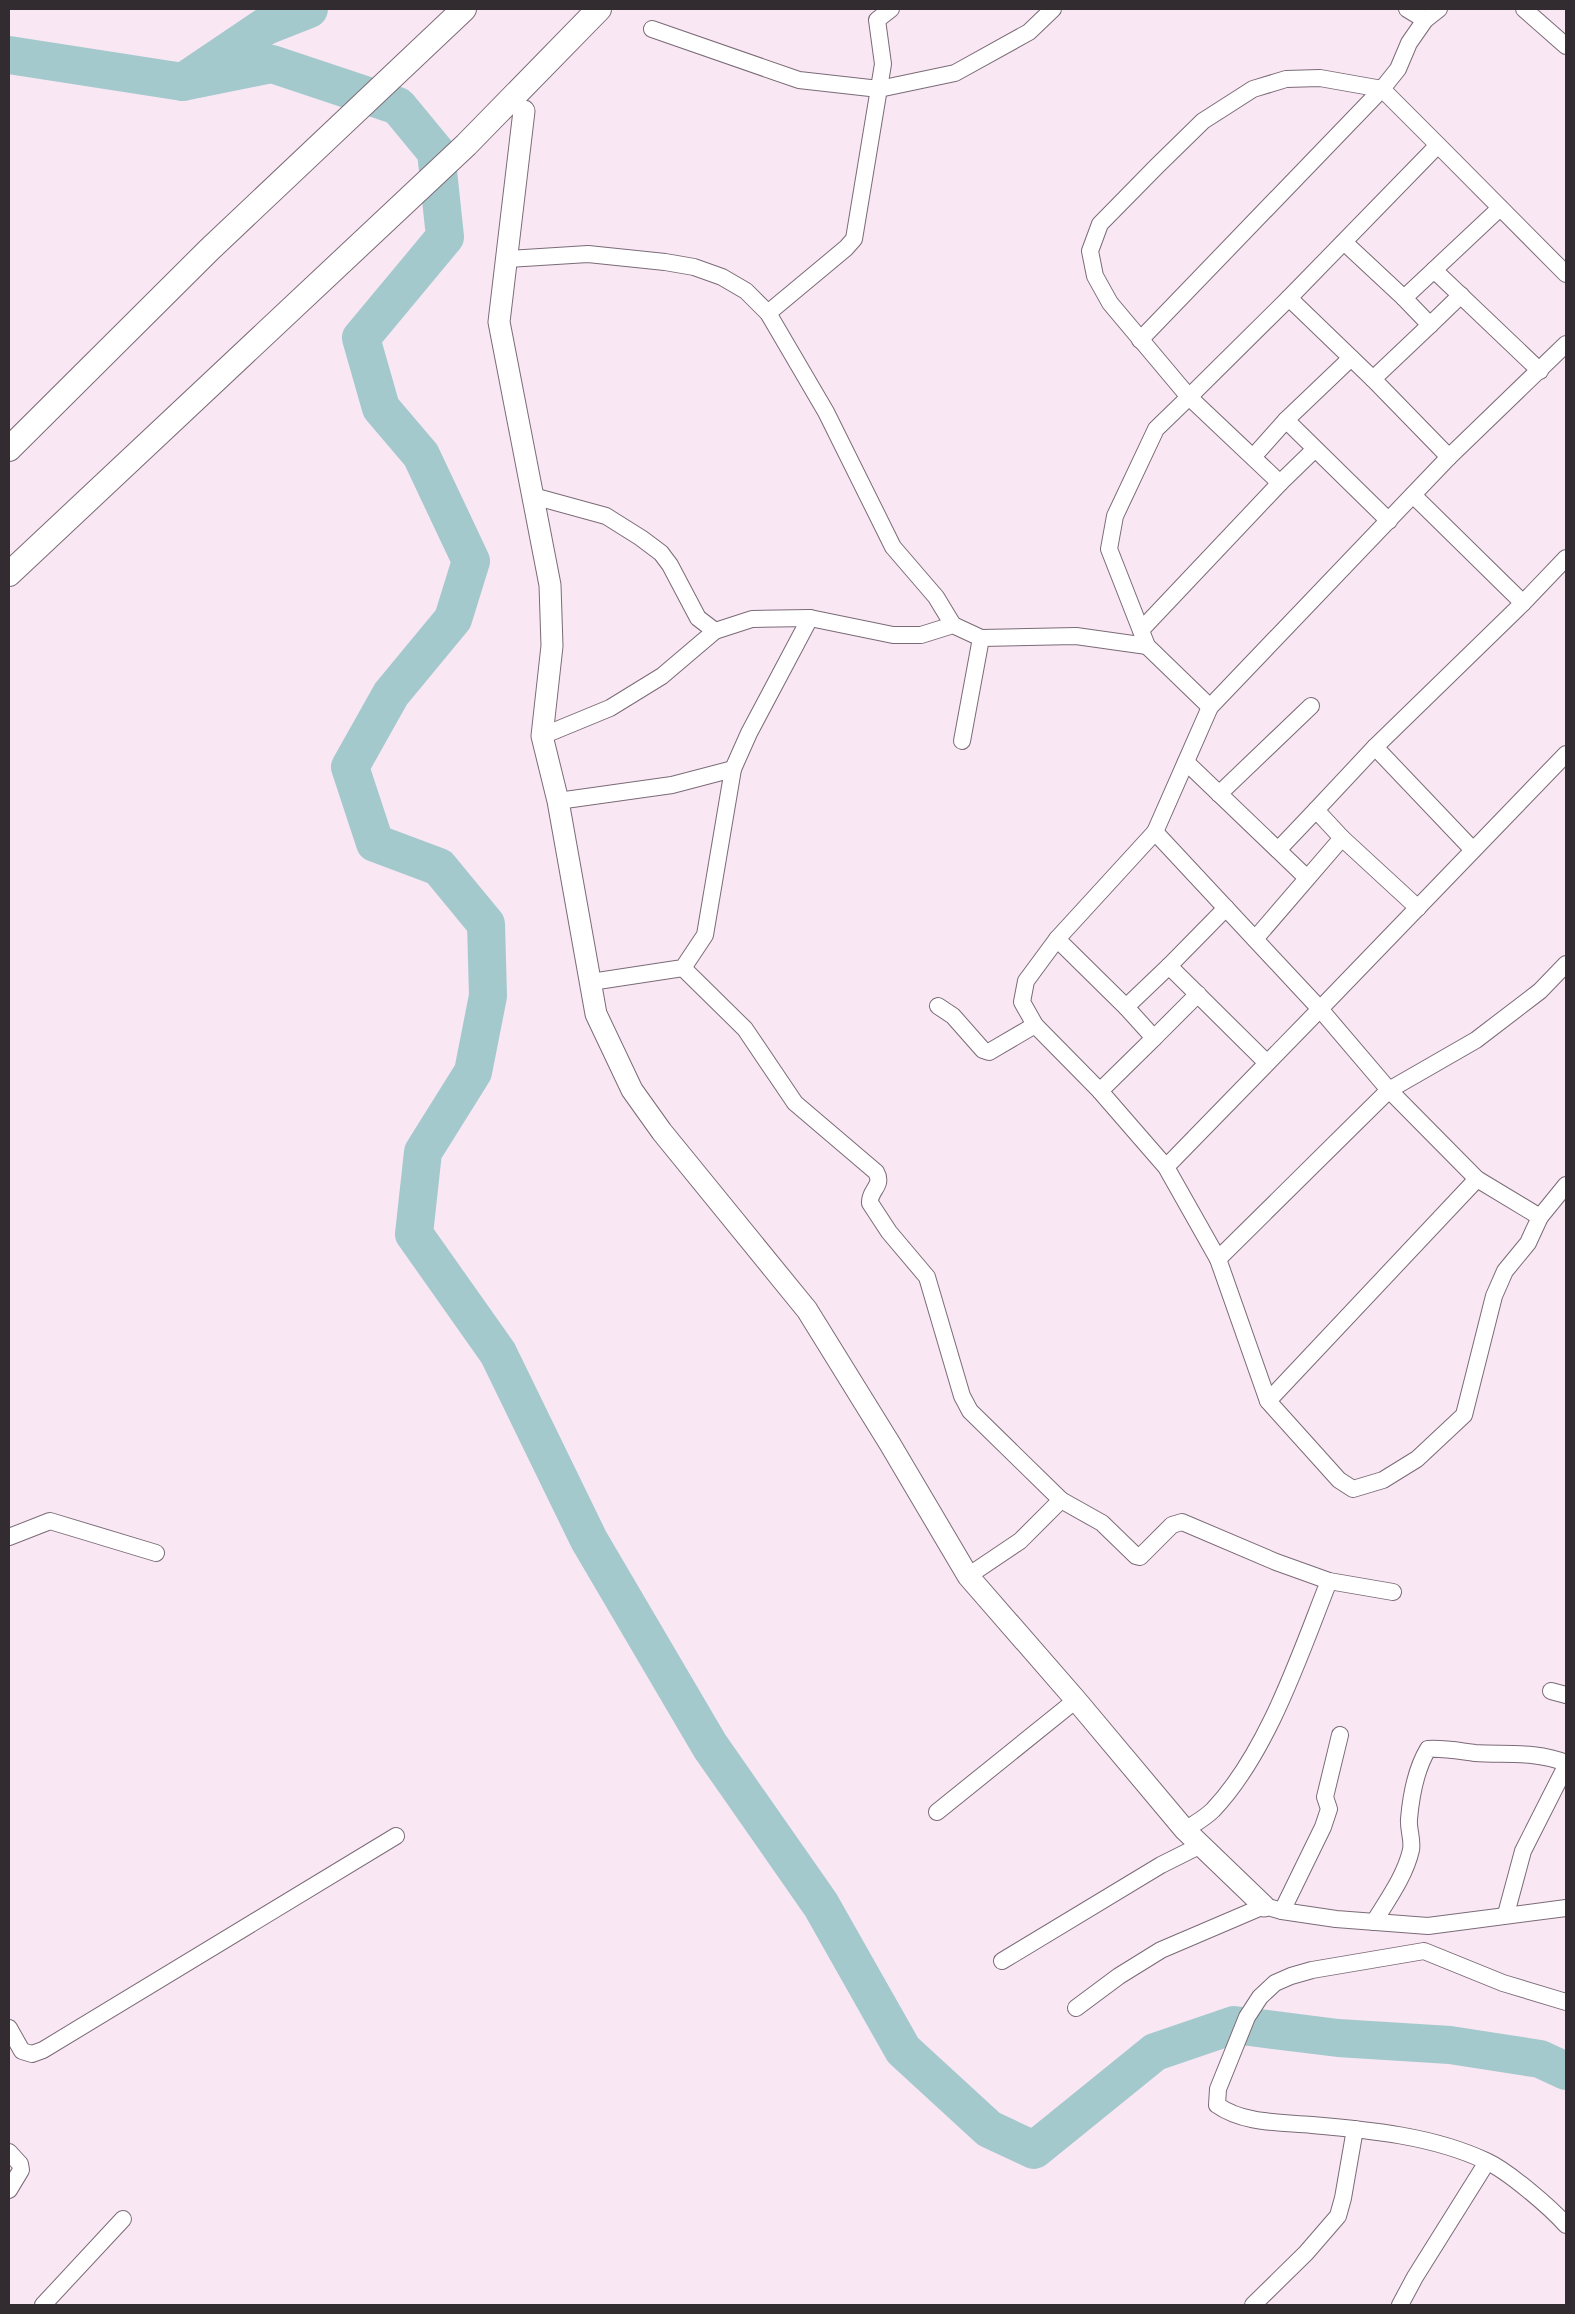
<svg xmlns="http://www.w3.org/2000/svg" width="1575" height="2314" font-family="'Exo 2',sans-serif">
	<rect width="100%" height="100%" fill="#f9e7f4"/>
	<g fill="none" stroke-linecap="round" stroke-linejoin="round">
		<g stroke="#a3c9cd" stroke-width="38">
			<path d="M9,55L183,82L266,26L309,9"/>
			<path d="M183,82L272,64L398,106L436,152L445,237L361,338L381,408L421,455L471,561L453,619L391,694L350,767L375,843L439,867L486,924L488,996L473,1072L423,1152L414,1234L498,1353L589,1540L710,1746L821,1905L903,2050L989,2129L1034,2150L1155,2052L1234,2025L1338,2038L1450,2045L1540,2059L1566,2071"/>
		</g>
		<g stroke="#7b6b77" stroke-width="18">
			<g id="minor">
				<path d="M1407,9L1425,20"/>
				<path d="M1524,9L1566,46"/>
				<path d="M652,29L799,80L879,89L955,73L1029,32L1053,9"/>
				<path d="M1438,145L1382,89L1320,78L1286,79L1253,89L1203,121L1157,166L1100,224L1090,251L1095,276L1110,303L1189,397L1289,298L1438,145L1566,274"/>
				<path d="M1500,208L1434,270L1540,371"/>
				<path d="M1344,242L1404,298"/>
				<path d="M508,259L588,254L665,262L694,267L722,277L746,291L768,313L826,412L893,547L936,597L953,625"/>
				<path d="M1434,270L1404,298L1430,325L1373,379L1449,457"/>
				<path d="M1289,298L1373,379"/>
				<path d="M768,313L846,248L854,239L883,64L877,20L891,9"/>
				<path d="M1430,325L1461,295"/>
				<path d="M1140,340L1382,89L1398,69L1409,43L1425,20L1439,9"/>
				<path d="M1351,358L1286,420L1389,521"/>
				<path d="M1253,457L1286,420"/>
				<path d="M1280,483L1189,397L1156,429L1115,516L1109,549L1147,646L1210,707L1449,457L1566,344"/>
				<path d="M533,496L606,516L641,538L661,553L670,565L698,618L715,631"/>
				<path d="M1523,603L1566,558"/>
				<path d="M1141,630L1280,483L1315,449"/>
				<path d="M542,736L610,708L662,676L715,631L752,619L810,618L893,635H921L953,625L981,638L1076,636L1147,646"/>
				<path d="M962,741L981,638"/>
				<path d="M1375,747L1523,603L1413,495"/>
				<path d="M1186,762L1307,878"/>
				<path d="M733,769L749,733L810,618"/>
				<path d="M1219,794L1311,706"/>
				<path d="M558,801L672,785L733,769L705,935L683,968L591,982"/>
				<path d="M1155,832L1210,707"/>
				<path d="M1342,838L1418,908"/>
				<path d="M1278,850L1316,810"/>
				<path d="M1226,908L1169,966L1266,1062"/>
				<path d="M1057,939L1126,1007L1169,966"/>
				<path d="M1255,939L1342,838L1316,810L1375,747L1473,850"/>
				<path d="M683,968L745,1029L795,1103L876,1172C884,1186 869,1190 870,1203L889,1232L927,1277L962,1396L970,1411L1061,1500L1020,1541L968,1576"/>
				<path d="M938,1006L953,1016L983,1050L989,1052L1035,1025"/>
				<path d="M1154,1038L1198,994"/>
				<path d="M1100,1091L1154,1038L1126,1007"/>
				<path d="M1166,1167L1100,1091L1035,1025L1022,1002L1026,981L1057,939L1155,832L1320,1009L1166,1167L1218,1259"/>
				<path d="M1477,1179L1268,1401L1339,1480L1353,1489L1383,1480L1417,1459L1464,1415L1494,1296L1505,1271L1528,1243L1540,1217L1566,1185"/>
				<path d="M1540,1217L1477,1179L1389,1090L1320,1009L1566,754"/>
				<path d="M1268,1401L1218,1259L1389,1090L1476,1040L1540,991L1566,964"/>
				<path d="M1061,1500L1102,1523L1136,1556L1140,1557L1172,1525L1182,1522L1276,1562L1329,1581L1393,1592"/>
				<path d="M9,1537L50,1521L156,1553"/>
				<path d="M1551,1691L1566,1695"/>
				<path d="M937,1812L1076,1700"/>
				<path d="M1185,1830C1194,1824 1205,1818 1213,1810C1268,1752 1300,1654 1329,1581"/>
				<path d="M1282,1911L1323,1827L1329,1809L1325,1797L1340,1735"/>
				<path d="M1506,1914L1523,1851L1566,1766"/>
				<path d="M1374,1922C1388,1899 1405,1876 1411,1850C1413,1840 1408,1829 1409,1819C1411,1796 1416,1769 1428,1749C1444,1748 1459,1751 1475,1753C1506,1755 1537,1751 1566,1763"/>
				<path d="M1002,1961L1161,1865L1199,1846"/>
				<path d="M1566,2002L1503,1983L1424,1951L1312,1970L1291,1976L1275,1983L1260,1997L1247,2017L1218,2089L1217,2105C1244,2124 1280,2122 1312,2125C1370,2130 1433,2136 1486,2161C1508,2171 1550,2207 1566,2225"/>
				<path d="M1076,2008L1119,1976L1161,1950L1264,1906L1282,1911L1336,1919L1428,1926L1566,1908"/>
				<path d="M9,2028L22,2051L32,2054L43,2050L396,1836"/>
				<path d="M9,2152L20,2164L21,2170L9,2190"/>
				<path d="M43,2305L123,2219"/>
				<path d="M1253,2305L1306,2253L1338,2216L1343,2198L1355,2129"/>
				<path d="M1400,2305L1415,2277L1487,2162"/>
			</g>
		</g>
		<g stroke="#7b6b77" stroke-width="23">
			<path id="tertiary" d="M524,111L499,322L550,585L552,646L542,736L558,801L596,1014L632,1090L662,1132L807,1310L890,1444L968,1576L1076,1700L1185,1830L1264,1906"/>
		</g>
		<g stroke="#7b6b77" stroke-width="26">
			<g id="secondary">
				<path d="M9,449L209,250L464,9"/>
				<path d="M9,574L466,145L599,9"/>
			</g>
		</g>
		<use href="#minor" stroke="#fff" stroke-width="16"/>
		<use href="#tertiary" stroke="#fff" stroke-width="21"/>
		<use href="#secondary" stroke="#fff" stroke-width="24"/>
	</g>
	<rect width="1575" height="2314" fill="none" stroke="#322b30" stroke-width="20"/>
</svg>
